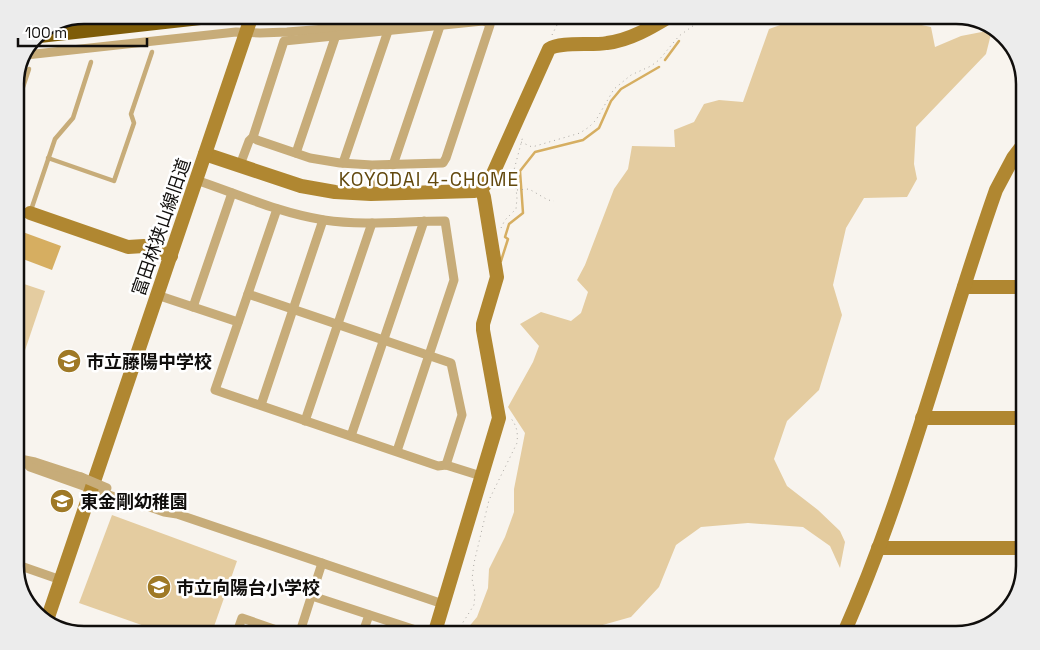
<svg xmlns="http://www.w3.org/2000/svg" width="1040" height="650" font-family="'Space Grotesk','Noto Sans JP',sans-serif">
	<rect width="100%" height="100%" fill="#f8f4ee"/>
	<g fill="#e4cca0">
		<path d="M803,15H900L903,21L931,27L935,47L961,36L992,30L986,54L916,127L914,164L917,179L907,197L864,198L846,228L833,285L842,315L819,390L787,421L774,459L787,486L818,510L840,531L845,542L840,568L830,546L803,527L748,523L701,527L676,545L659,587L631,617L592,628L594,635H462L477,617L488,588L489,569L505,537L514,512V489L525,433L508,407L533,362L539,346L520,324L541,312L571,321L581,313L588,292L577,280L585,265L614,189L628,169L632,146L675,147L674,130L694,122L704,104L719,100L743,102L769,29L800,18Z"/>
		<path d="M15,281L45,291L15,380Z"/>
		<path d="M112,515L237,561L211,635H170L79,603Z"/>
	</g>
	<path fill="#d6ae61" d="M20,231L61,246L52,270L15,256V245Z"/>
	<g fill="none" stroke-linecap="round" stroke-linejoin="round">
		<g stroke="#d6ae61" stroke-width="2.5">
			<path d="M665,60L679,41"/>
			<path d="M501,261L508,239L505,237L509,224L523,213L520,171L535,152L583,140L599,128L611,101L621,89L659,67"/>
		</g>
		<g stroke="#aba8a3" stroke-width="1" stroke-dasharray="1 4" stroke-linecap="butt">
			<path d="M552,35L562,15"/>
			<path d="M521,142L532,147L580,133L589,127L596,120L614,89L631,75L651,66L659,60L679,36L708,15"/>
			<path d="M517,190L529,189L548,200L554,201"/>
			<path d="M501,228L505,220L516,209L517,198L514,170L523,136"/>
			<path d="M455,635L474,605L475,593L472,579L474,563L489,500L517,443C518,432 517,426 510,417"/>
		</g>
		<g stroke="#c7ac79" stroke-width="4.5">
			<path d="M15,111L29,69"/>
			<path d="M48,158L114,181L134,123L131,114L152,52"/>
			<path d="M372,165L373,192"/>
			<path d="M15,208L30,213L55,139L73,118L91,62"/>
		</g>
		<g stroke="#c7ac79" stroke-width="9">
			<path d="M476,17L501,15"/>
			<path d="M26,55L236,32L260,33L287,32L453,19"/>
			<path d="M296,153L336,35"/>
			<path d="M343,163L388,31"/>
			<path d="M240,165L249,141L253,137L284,41L483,21L489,23L490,25L446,158L443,163L372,165L340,163L310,158L257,140L253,137"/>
			<path d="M393,165L440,26"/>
			<path d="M196,180C238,194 279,213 324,220C364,226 405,221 445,221L454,280L397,451"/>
			<path d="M277,209L215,390L438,466L446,465L481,476"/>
			<path d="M248,294L451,363L462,415L446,465"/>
			<path d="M157,295L238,322"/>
			<path d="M193,307L232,193"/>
			<path d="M261,405L323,220"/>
			<path d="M305,421L372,223"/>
			<path d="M351,436L424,221"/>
			<path d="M15,458L35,462L81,477"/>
			<path d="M25,461L30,467L123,500L127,499L164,512L177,514L443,604"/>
			<path d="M15,564L61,580"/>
			<path d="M312,596L431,635"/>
			<path d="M236,635L242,618L291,635"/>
			<path d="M299,635L322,563"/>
			<path d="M362,635L369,615"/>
		</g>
		<g stroke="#b08731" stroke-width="14">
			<path d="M205,154L301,186L335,192L371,194L474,191L481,189L491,178L549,49C561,41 592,46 607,43C631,40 652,27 672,15"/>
			<path d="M30,213L128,247L144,246L171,256"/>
			<path d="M964,287H1025"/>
			<path d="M922,418H1025"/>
			<path d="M878,548H1025"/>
			<path d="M46,623L252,15"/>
			<path d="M434,635L499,418L483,330V324L497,277L484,197L481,189"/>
			<path d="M843,635C907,492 944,337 996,190L1013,158L1025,142"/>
		</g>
		<path stroke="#7e5c08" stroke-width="18" d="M39,34L209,15"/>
		<path stroke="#c7ac79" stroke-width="9" d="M81,477L107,488"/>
	</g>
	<defs>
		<g id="school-disc" transform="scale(1.25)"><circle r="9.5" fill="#9f7926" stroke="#fff"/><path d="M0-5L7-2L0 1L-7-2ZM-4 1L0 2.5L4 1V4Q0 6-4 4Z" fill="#fff"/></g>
	</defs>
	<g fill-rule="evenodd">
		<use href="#school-disc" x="69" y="361"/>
		<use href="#school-disc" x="62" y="501"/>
		<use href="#school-disc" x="159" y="587"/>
	</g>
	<g text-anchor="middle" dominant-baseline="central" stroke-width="5" stroke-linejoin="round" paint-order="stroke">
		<g font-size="18" fill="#100e0c" stroke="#fff">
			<text transform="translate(161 227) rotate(-71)">富田林狭山線旧道</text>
		</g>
		<g font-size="18" font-weight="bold" fill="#100e0c" stroke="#fff" text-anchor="start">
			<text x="86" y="361">市立藤陽中学校</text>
			<text x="80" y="501">東金剛幼稚園</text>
			<text x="176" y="587">市立向陽台小学校</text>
		</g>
		<g font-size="19" letter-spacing="1" fill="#62480d" stroke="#fff">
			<text x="429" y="179">KOYODAI 4-CHOME</text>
		</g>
	</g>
	<path d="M0 0H1040V650H0ZM84 24H956A60 60 0 0 1 1016 84V566A60 60 0 0 1 956 626H84A60 60 0 0 1 24 566V84A60 60 0 0 1 84 24Z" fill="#ececec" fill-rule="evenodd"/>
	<path fill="none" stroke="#100e0c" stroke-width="2.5" d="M84 24H956A60 60 0 0 1 1016 84V566A60 60 0 0 1 956 626H84A60 60 0 0 1 24 566V84A60 60 0 0 1 84 24Z"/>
	<path d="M18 38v8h129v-8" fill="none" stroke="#100e0c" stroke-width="2.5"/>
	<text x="25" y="38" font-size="15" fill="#100e0c" stroke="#ffffff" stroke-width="4" paint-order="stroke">100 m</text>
</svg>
